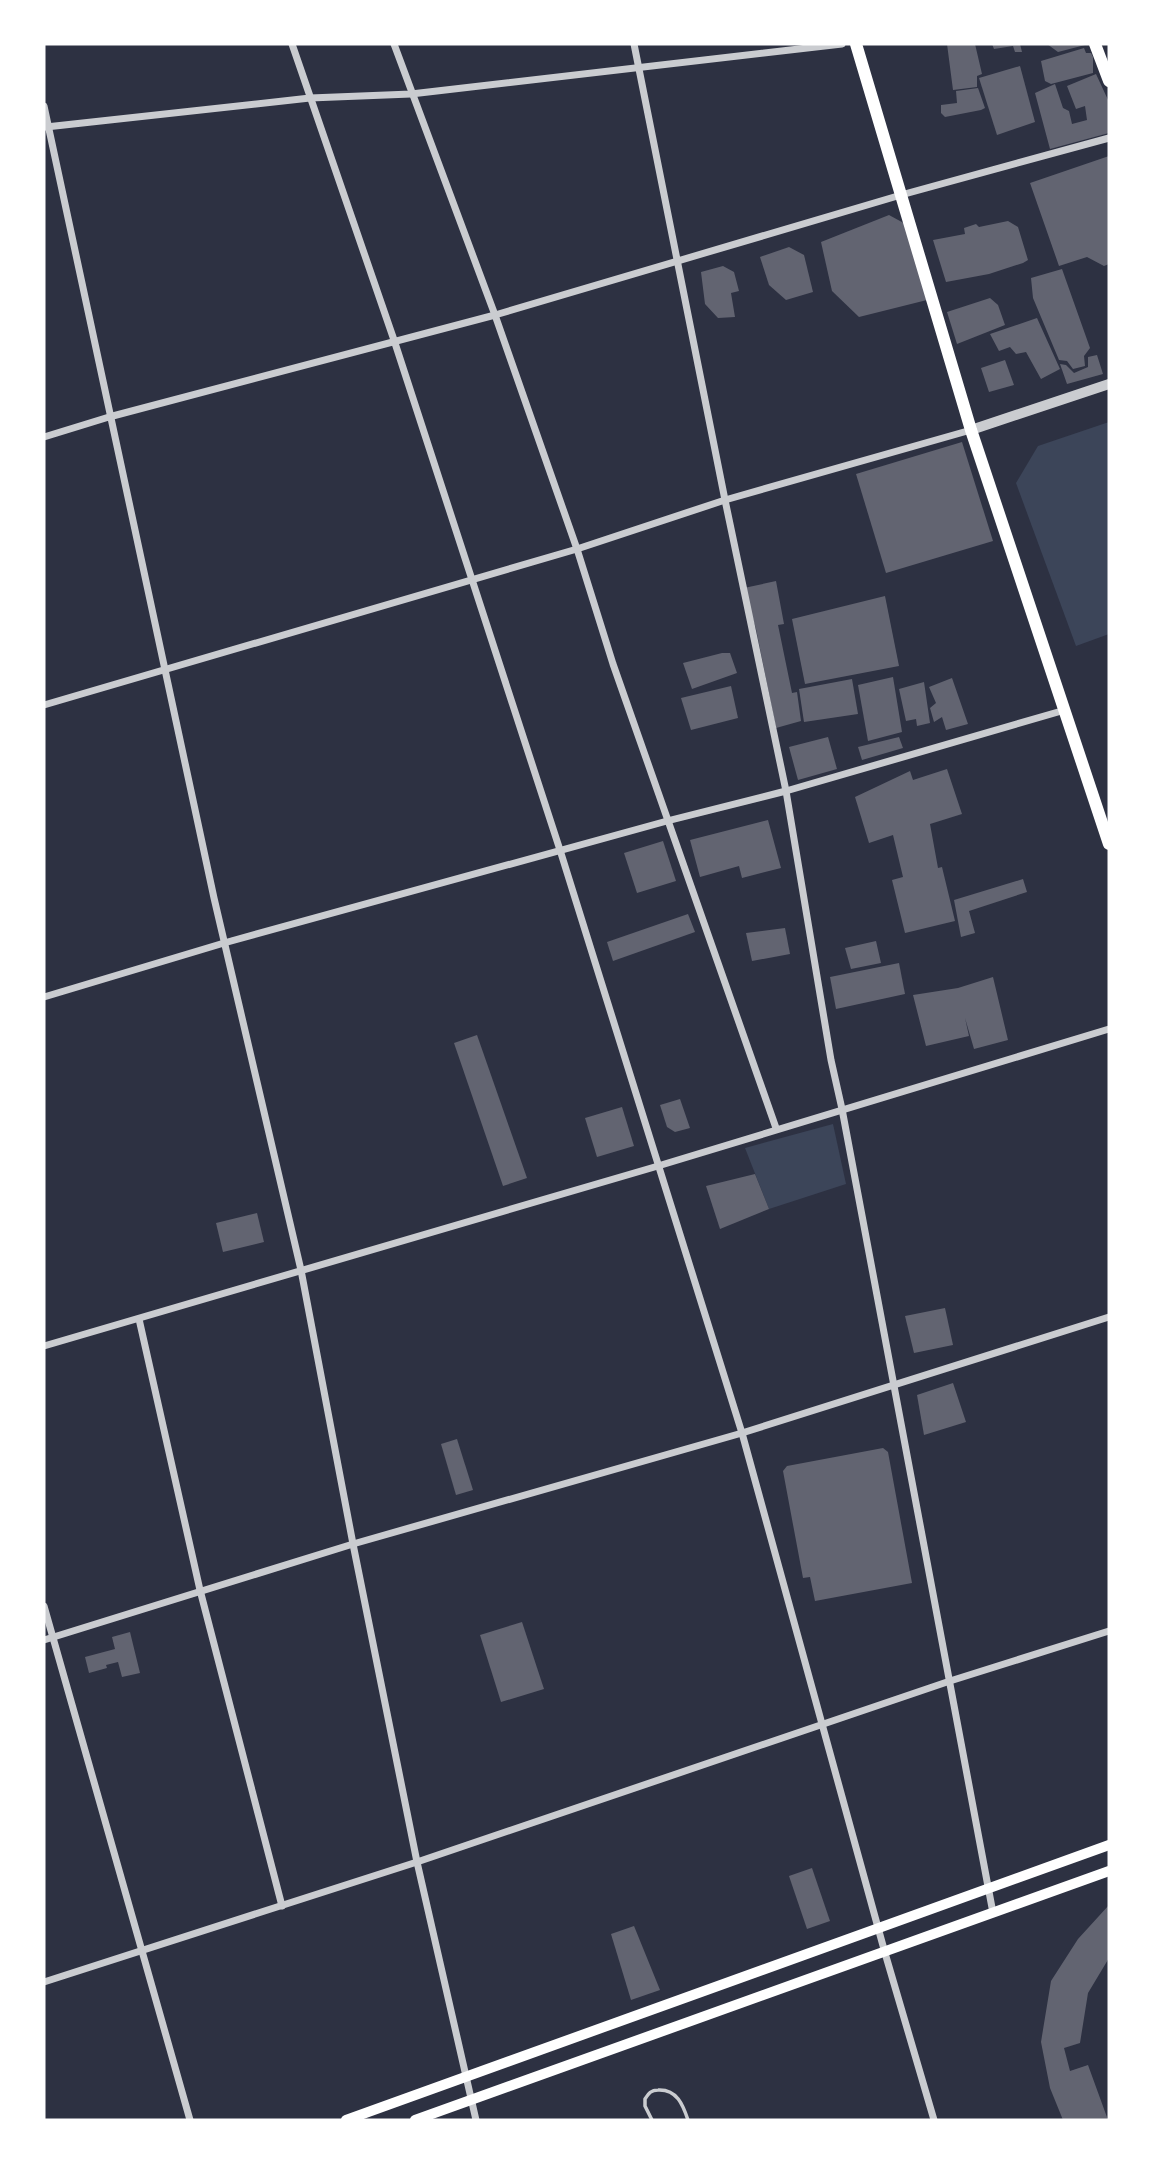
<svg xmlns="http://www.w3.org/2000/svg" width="1153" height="2164" font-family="Signika,sans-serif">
	<rect width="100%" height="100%" fill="#2d3142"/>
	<g fill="#3c4559">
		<path d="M1109,422V634L1076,646L1016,483L1038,446Z"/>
		<path d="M833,1124L846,1184L769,1209L745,1148Z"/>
	</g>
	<g fill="#626471">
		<path d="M947,44H975L982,74L977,76V87L953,90Z"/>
		<path d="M992,44H1020L1022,52H1015L1013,46L994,49Z"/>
		<path d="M1047,44H1085V45L1058,52Z"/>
		<path d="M1084,48L1086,53H1091L1093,57V73L1051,84L1045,81L1041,61Z"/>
		<path d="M1020,66L1035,122L997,135L979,78Z"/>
		<path d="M1096,74L1109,102V133L1050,149L1035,93L1055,84L1063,108L1069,111L1072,124L1087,120L1085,106L1076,109L1067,86Z"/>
		<path d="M978,88L985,108L981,110L945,117L941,113V105L957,103L956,91Z"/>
		<path d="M1109,156V264L1104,266L1087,257L1059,266L1030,183Z"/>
		<path d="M889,215L911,227L927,300L859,317L832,291L821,242Z"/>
		<path d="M1008,221L1018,227L1028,260L1023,263L989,274L946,282L933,240L965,234L964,228L976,224L979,227Z"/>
		<path d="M789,247L804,255L813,292L786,300L769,285L760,257Z"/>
		<path d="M723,266L734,272L739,291L731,293L735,317L718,318L705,304L701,272Z"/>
		<path d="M1062,269L1090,348L1084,356L1085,366L1073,369L1067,361L1059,360L1033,298L1031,278Z"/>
		<path d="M990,298L998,305L1005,325L957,344L947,312Z"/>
		<path d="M1037,318L1060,369L1041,379L1026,352L1016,354L1010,347L999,351L990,334Z"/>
		<path d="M1097,355L1103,374L1067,384L1060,364L1066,365L1074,373L1088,367V357Z"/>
		<path d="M1005,360L1014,385L989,392L981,368Z"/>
		<path d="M962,442L993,541L886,573L856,474Z"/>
		<path d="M776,581L784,624L778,625L792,693L797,692L801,721L776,728L756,629L744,588Z"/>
		<path d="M885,596L899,666L805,684L792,619Z"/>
		<path d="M722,653H730L737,673L692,689L683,663Z"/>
		<path d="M893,677L902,732L868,741L858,685Z"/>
		<path d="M952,678L968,724L946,730L942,717L934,722L930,708L936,703L929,687Z"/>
		<path d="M852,679L858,714L804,722L799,689Z"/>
		<path d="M924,682L930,723L917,726L916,719L906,721L899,689Z"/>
		<path d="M731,686L738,718L691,730L681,698Z"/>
		<path d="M828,737L837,769L798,780L789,747Z"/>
		<path d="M899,737L903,748L862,760L858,747Z"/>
		<path d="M947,769L962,814L930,824L938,868L942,867L955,921L905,933L892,880L903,877L893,835L869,843L855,797L910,771L913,780Z"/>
		<path d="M768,820L781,868L742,878L739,866L700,877L690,840Z"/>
		<path d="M663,841L676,881L637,893L624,853Z"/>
		<path d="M1023,879L1027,892L969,911L975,933L961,937L954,900Z"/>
		<path d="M688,914L695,932L613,961L607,942Z"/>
		<path d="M785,928L790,954L752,961L746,933Z"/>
		<path d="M876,941L881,963L851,969L845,948Z"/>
		<path d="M899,963L905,994L836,1009L830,977Z"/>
		<path d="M993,977L1008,1040L974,1049L965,1018L969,1036L926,1046L913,995L958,988Z"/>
		<path d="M477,1035L527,1178L503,1186L454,1043Z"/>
		<path d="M680,1099L690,1128L675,1132L667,1127L660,1105Z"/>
		<path d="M622,1107L634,1146L597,1157L585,1118Z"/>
		<path d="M755,1174L769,1209L720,1229L706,1186Z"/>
		<path d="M257,1213L264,1242L223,1252L216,1223Z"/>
		<path d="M945,1308L953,1345L914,1353L905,1316Z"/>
		<path d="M953,1383L966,1422L924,1435L917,1395Z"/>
		<path d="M457,1439L473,1490L456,1495L441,1444Z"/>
		<path d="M883,1448L888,1452L912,1583L815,1601L810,1577L803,1578L783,1471L787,1466Z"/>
		<path d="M522,1622L544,1689L501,1702L480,1635Z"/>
		<path d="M130,1632L140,1673L122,1677L118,1662L106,1665L107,1668L89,1673L85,1657L115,1649L112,1637Z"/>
		<path d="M812,1868L830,1921L807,1929L789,1876Z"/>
		<path d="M1109,1905V1958L1088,1993L1080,2043L1064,2048L1070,2071L1088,2065L1108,2120H1063L1050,2088L1041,2042L1051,1981L1078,1939Z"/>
		<path d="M634,1926L660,1990L631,2000L611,1934Z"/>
	</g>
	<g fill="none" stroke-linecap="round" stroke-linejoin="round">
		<path stroke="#caccd0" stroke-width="3.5" d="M652,2120L645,2106V2099C649,2093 651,2090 658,2090C677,2089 683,2105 688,2120"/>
		<g stroke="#caccd0" stroke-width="7">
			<path d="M292,44L394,340L560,850L742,1433L885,1953L934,2120"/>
			<path d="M394,44L495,315L577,549L613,664L776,1128"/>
			<path d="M634,44L725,500L786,791L831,1060L842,1109L993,1913"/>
			<path d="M44,106L214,898L301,1270L353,1544L417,1862L476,2120"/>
			<path d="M46,127L310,98L411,94L842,44"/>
			<path d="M44,437L109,417L495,315L901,195L1109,138"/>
			<path d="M44,705L577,549L725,500L971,430"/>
			<path d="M44,997L224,943L667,821L786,791L1065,710"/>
			<path d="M139,1319L200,1590L282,1906"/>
			<path d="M44,1346L658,1166L1109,1029"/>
			<path d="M44,1606L190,2120"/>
			<path d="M44,1640L353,1544L742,1433L1109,1317"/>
			<path d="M44,1982L417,1862L950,1681L1109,1631"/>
		</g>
		<path stroke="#caccd0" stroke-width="10" d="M971,430L1109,384"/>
		<g stroke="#fff" stroke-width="10">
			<path d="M346,2120L1109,1845"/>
			<path d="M415,2120L1109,1871"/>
		</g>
		<g stroke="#fff" stroke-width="12">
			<path d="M856,44L971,430L1109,844"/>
			<path d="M1095,44L1109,81"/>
		</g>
	</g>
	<rect width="1153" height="2164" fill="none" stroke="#ffffff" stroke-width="91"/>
</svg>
